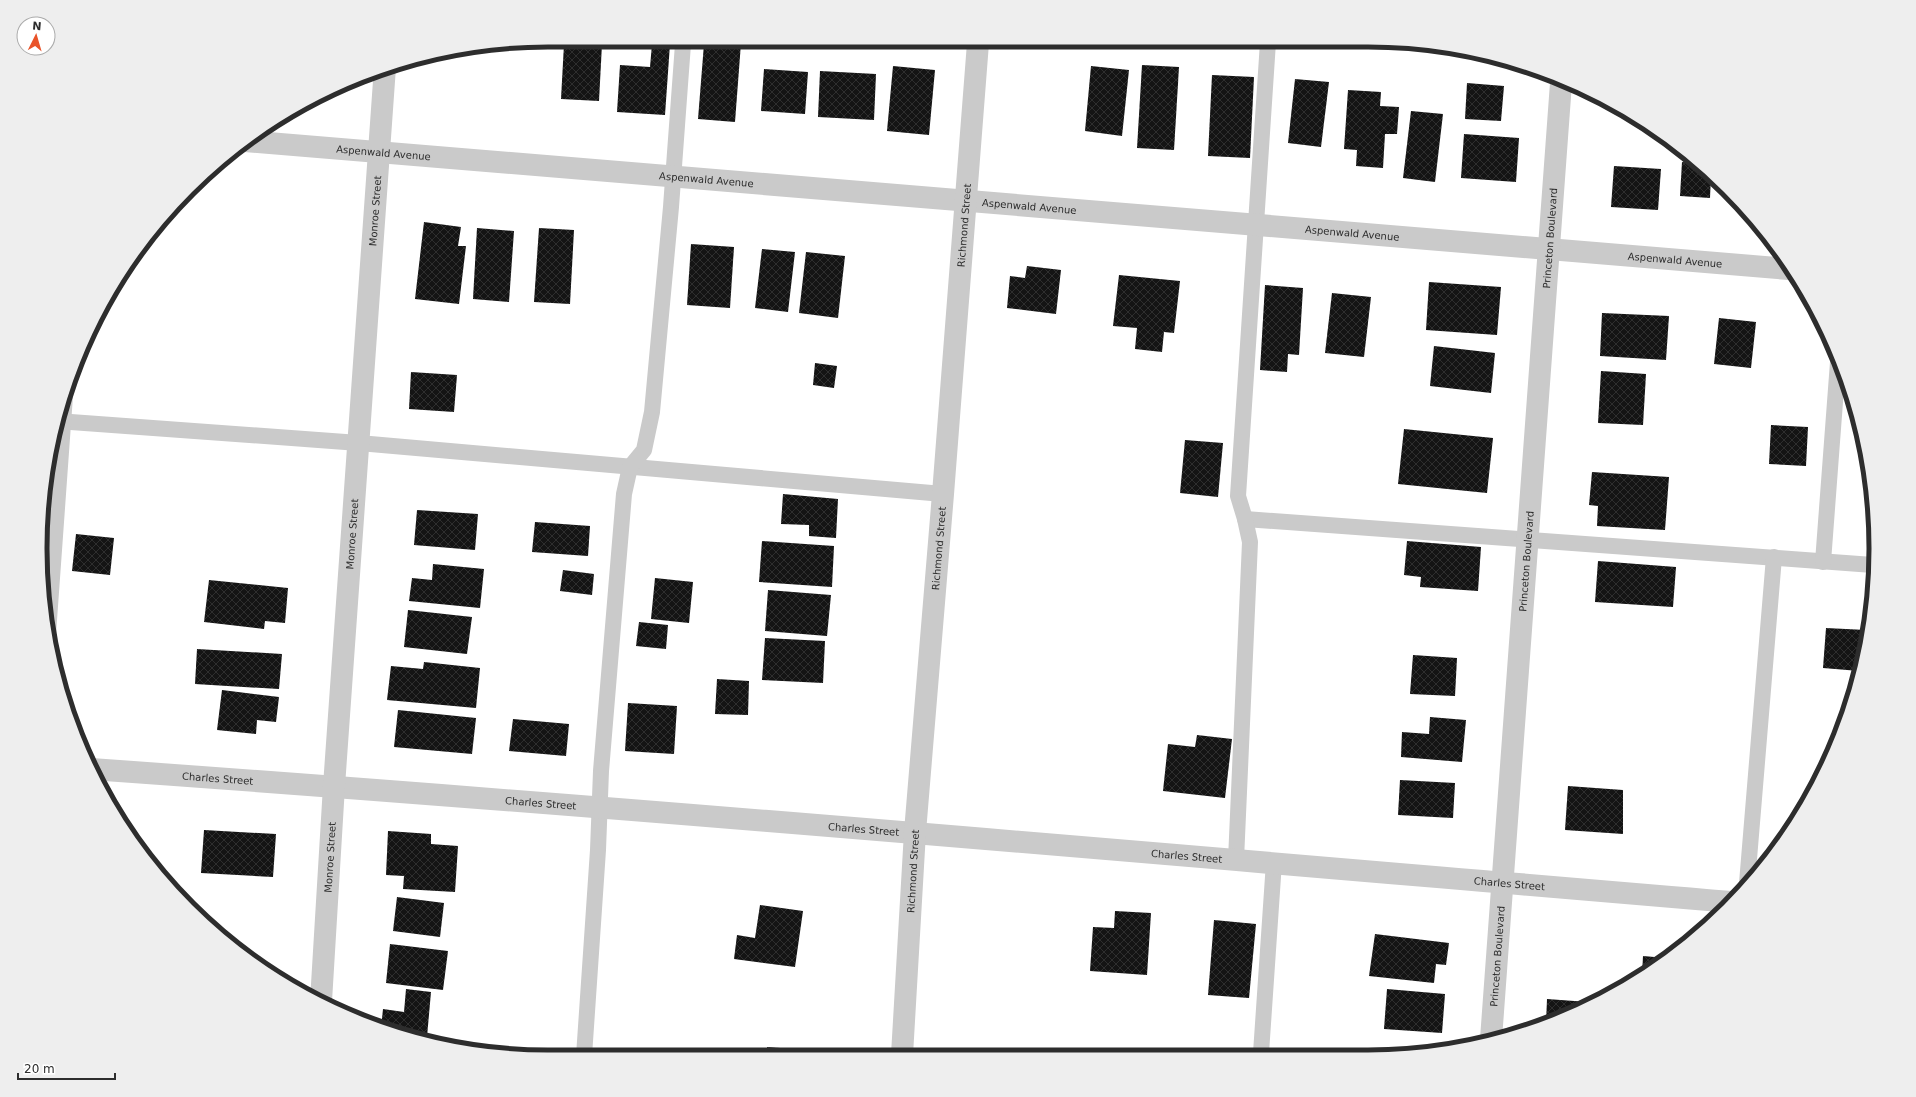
<svg xmlns="http://www.w3.org/2000/svg" width="1916" height="1097" font-family="'DejaVu Sans',sans-serif">
	<defs>
		<pattern id="building-cross-hatch" width="8" height="8" patternUnits="userSpaceOnUse"><rect width="8" height="8" fill="#141414"/><path d="M0 0l8 8M0 8l8-8" fill="none" stroke="#2e2e2e"/></pattern>
	</defs>
	<rect width="100%" height="100%" fill="#fff"/>
	<g fill="url(#building-cross-hatch)">
		<path d="M741,43L735,122L698,119L704,44Z"/>
		<path d="M564,44H602L599,101L561,99Z"/>
		<path d="M652,44H670L665,115L617,112L620,65L650,67Z"/>
		<path d="M1142,65L1179,67L1174,150L1137,148Z"/>
		<path d="M893,66L935,70L929,135L887,131Z"/>
		<path d="M1091,66L1129,70L1122,136L1085,131Z"/>
		<path d="M764,69L808,72L805,114L761,111Z"/>
		<path d="M820,71L876,74L874,120L818,117Z"/>
		<path d="M1212,75L1254,77L1250,158L1208,156Z"/>
		<path d="M1295,79L1329,82L1321,147L1288,143Z"/>
		<path d="M1467,83L1504,86L1501,121L1465,119Z"/>
		<path d="M1348,90L1381,92L1380,106L1399,107L1397,134H1385L1383,168L1356,166L1357,150L1344,149Z"/>
		<path d="M1411,111L1443,114L1435,182L1403,178Z"/>
		<path d="M1464,134L1519,138L1516,182L1461,178Z"/>
		<path d="M1682,162L1698,163L1711,175L1710,198L1680,196Z"/>
		<path d="M1614,166L1661,169L1658,210L1611,207Z"/>
		<path d="M424,222L461,227L458,246H466L459,304L415,299Z"/>
		<path d="M477,228L514,231L509,302L473,299Z"/>
		<path d="M539,228L574,230L570,304L534,302Z"/>
		<path d="M691,244L734,247L730,308L687,305Z"/>
		<path d="M762,249L795,252L788,312L755,308Z"/>
		<path d="M806,252L845,256L838,318L799,313Z"/>
		<path d="M1027,266L1061,270L1056,314L1007,308L1010,276L1025,278Z"/>
		<path d="M1119,275L1180,281L1174,333L1164,332L1162,352L1135,349L1137,328L1113,326Z"/>
		<path d="M1429,282L1501,287L1497,335L1426,330Z"/>
		<path d="M1265,285L1303,288L1299,355L1288,354L1287,372L1260,370Z"/>
		<path d="M1332,293L1371,297L1364,357L1325,353Z"/>
		<path d="M1602,313L1669,316L1666,360L1600,356Z"/>
		<path d="M1719,318L1756,322L1751,368L1714,364Z"/>
		<path d="M1434,346L1495,353L1491,393L1430,386Z"/>
		<path d="M815,363L837,366L834,388L813,385Z"/>
		<path d="M1601,371L1646,374L1643,425L1598,423Z"/>
		<path d="M411,372L457,375L454,412L409,409Z"/>
		<path d="M1771,425L1808,427L1806,466L1769,464Z"/>
		<path d="M1404,429L1493,438L1487,493L1398,484Z"/>
		<path d="M1185,440L1223,443L1218,497L1180,493Z"/>
		<path d="M1592,472L1669,477L1665,530L1597,526L1598,506L1589,505Z"/>
		<path d="M783,494L838,499L836,538L809,536V525L781,524Z"/>
		<path d="M417,510L478,514L475,550L414,545Z"/>
		<path d="M535,522L590,526L588,556L532,552Z"/>
		<path d="M76,534L114,538L110,575L72,571Z"/>
		<path d="M762,541L834,546L832,587L759,582Z"/>
		<path d="M1407,541L1481,547L1478,591L1420,587L1421,577L1404,575Z"/>
		<path d="M1598,561L1676,567L1673,607L1595,602Z"/>
		<path d="M433,564L484,569L480,608L409,601L412,578L432,580Z"/>
		<path d="M563,570L594,574L592,595L560,591Z"/>
		<path d="M655,578L693,582L689,623L651,619Z"/>
		<path d="M209,580L288,588L285,623L265,621L264,629L204,622Z"/>
		<path d="M768,590L831,595L827,636L765,631Z"/>
		<path d="M408,610L472,617L467,654L404,647Z"/>
		<path d="M639,622L668,625L666,649L636,646Z"/>
		<path d="M1826,628L1866,630L1865,645L1859,671L1823,668Z"/>
		<path d="M765,638L825,641L823,683L762,680Z"/>
		<path d="M197,649L282,654L279,689L195,684Z"/>
		<path d="M1413,655L1457,658L1455,696L1410,694Z"/>
		<path d="M424,662L480,668L476,708L387,700L391,666L423,669Z"/>
		<path d="M717,679L749,681L748,715L715,714Z"/>
		<path d="M222,690L279,697L276,722L257,720L256,734L217,730Z"/>
		<path d="M628,703L677,706L674,754L625,751Z"/>
		<path d="M398,710L476,718L472,754L394,747Z"/>
		<path d="M1430,717L1466,720L1462,762L1401,757L1402,732L1429,734Z"/>
		<path d="M513,719L569,724L566,756L509,751Z"/>
		<path d="M1197,735L1232,739L1225,798L1163,791L1168,744L1195,747Z"/>
		<path d="M1400,780L1455,783L1453,818L1398,815Z"/>
		<path d="M1568,786L1623,790V834L1565,830Z"/>
		<path d="M204,830L276,834L273,877L201,873Z"/>
		<path d="M388,831L431,834V844L458,846L455,892L403,889L404,876L386,875Z"/>
		<path d="M397,897L444,903L440,937L393,931Z"/>
		<path d="M760,905L803,911L795,967L734,959L737,935L755,938Z"/>
		<path d="M1115,911L1151,913L1147,975L1090,971L1093,927L1114,928Z"/>
		<path d="M1214,920L1256,924L1249,998L1208,995Z"/>
		<path d="M1375,934L1449,943L1446,965L1436,964L1434,983L1369,976Z"/>
		<path d="M390,944L448,951L443,990L386,983Z"/>
		<path d="M1643,956L1666,958L1642,975Z"/>
		<path d="M406,989L431,992L427,1037L407,1034L381,1028L383,1009L404,1012Z"/>
		<path d="M1387,989L1445,994L1442,1033L1384,1029Z"/>
		<path d="M1547,999L1588,1002L1546,1023Z"/>
		<path d="M767,1047L807,1050V1055H767Z"/>
		<path d="M747,1048L767,1051L766,1055H746Z"/>
	</g>
	<g fill="none" stroke-linecap="round" stroke-linejoin="round">
		<g stroke="#cacaca" stroke-width="16">
			<path d="M57,421L359,443L943,494"/>
			<path d="M1245,519L1873,565"/>
			<path d="M1823,562L1838,362"/>
			<path d="M48,634L65,396"/>
			<path d="M1236,860L1250,542L1245,519L1238,496L1268,42"/>
			<path d="M1747,883L1774,557"/>
			<path d="M1261,1053L1274,862"/>
			<path d="M584,1056L598,850L601,771L624,494L630,467L644,450L652,412L671,207L683,44"/>
		</g>
		<g stroke="#cacaca" stroke-width="22">
			<path id="s1" d="M245,141L1789,269"/>
			<path id="s2" d="M91,769C639,808 1185,856 1731,902"/>
			<path id="s3" d="M321,1001L334,786L385,67"/>
			<path id="s4" d="M1491,1039L1561,83"/>
		</g>
		<path stroke="#cacaca" stroke-width="22" id="s5" d="M902,1055L915,832L943,494L978,43"/>
	</g>
	<g text-anchor="middle" dominant-baseline="central" stroke-width="4" stroke-linejoin="round" paint-order="stroke">
		<g font-size="10" fill="#2d2d2d" stroke="#fff">
			<text stroke="none"><textPath href="#s1" startOffset="139">Aspenwald Avenue</textPath></text>
			<text stroke="none"><textPath href="#s1" startOffset="463">Aspenwald Avenue</textPath></text>
			<text stroke="none"><textPath href="#s1" startOffset="787">Aspenwald Avenue</textPath></text>
			<text stroke="none"><textPath href="#s3" startOffset="792">Monroe Street</textPath></text>
			<text stroke="none"><textPath href="#s5" startOffset="832">Richmond Street</textPath></text>
			<text stroke="none"><textPath href="#s1" startOffset="1111">Aspenwald Avenue</textPath></text>
			<text stroke="none"><textPath href="#s4" startOffset="803">Princeton Boulevard</textPath></text>
			<text stroke="none"><textPath href="#s1" startOffset="1435">Aspenwald Avenue</textPath></text>
			<text stroke="none"><textPath href="#s3" startOffset="468">Monroe Street</textPath></text>
			<text stroke="none"><textPath href="#s5" startOffset="508">Richmond Street</textPath></text>
			<text stroke="none"><textPath href="#s4" startOffset="479">Princeton Boulevard</textPath></text>
			<text stroke="none"><textPath href="#s2" startOffset="127">Charles Street</textPath></text>
			<text stroke="none"><textPath href="#s2" startOffset="451">Charles Street</textPath></text>
			<text stroke="none"><textPath href="#s2" startOffset="775">Charles Street</textPath></text>
			<text stroke="none"><textPath href="#s2" startOffset="1099">Charles Street</textPath></text>
			<text stroke="none"><textPath href="#s3" startOffset="144">Monroe Street</textPath></text>
			<text stroke="none"><textPath href="#s5" startOffset="184">Richmond Street</textPath></text>
			<text stroke="none"><textPath href="#s2" startOffset="1423">Charles Street</textPath></text>
			<text stroke="none"><textPath href="#s4" startOffset="83">Princeton Boulevard</textPath></text>
		</g>
	</g>
	<path d="M0 0H1916V1097H0ZM548 47H1368A501 501 0 0 1 1869 548V549A501 501 0 0 1 1368 1050H548A501 501 0 0 1 47 549V548A501 501 0 0 1 548 47Z" fill="#eee" fill-rule="evenodd"/>
	<path fill="none" stroke="#2d2d2d" stroke-width="5" d="M548 47H1368A501 501 0 0 1 1869 548V549A501 501 0 0 1 1368 1050H548A501 501 0 0 1 47 549V548A501 501 0 0 1 548 47Z"/>
	<g transform="translate(36 36) rotate(5)"><circle r="19" fill="#ffffff" stroke="#ababab"/>
	<path d="M0-3L7 15L0 10L-7 15Z" fill="#e95329"/>
	<text y="-6" font-size="11" font-weight="bold" text-anchor="middle" fill="#2d2d2d">N</text>
	</g>
	<path d="M18 1073v6h97v-6" fill="none" stroke="#2d2d2d" stroke-width="2"/>
	<text x="24" y="1073" font-size="12" fill="#2d2d2d" stroke="#ffffff" stroke-width="3" paint-order="stroke">20 m</text>
</svg>
